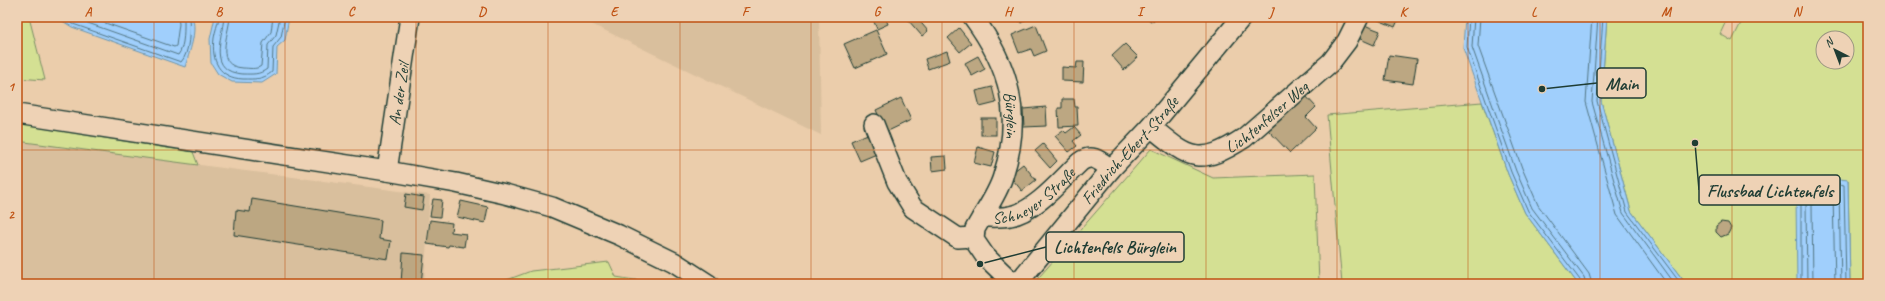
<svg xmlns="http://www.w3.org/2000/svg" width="1885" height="301" font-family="Caveat,sans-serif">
	<rect width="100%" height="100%" fill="#ebcdab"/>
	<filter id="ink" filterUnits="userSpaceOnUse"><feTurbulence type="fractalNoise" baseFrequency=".025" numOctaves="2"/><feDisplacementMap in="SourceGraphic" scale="8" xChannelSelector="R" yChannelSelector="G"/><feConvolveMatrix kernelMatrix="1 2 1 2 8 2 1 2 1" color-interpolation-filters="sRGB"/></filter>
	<g filter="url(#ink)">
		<g fill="#d9bf9d">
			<path d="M577,17H819L821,135Z"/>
			<path d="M17,141L430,195L424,284H17Z"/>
		</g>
		<g fill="#d4e093" stroke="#7a8e64" fill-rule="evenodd">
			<path d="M17,17H29L45,80L17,78Z"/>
			<path d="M1607,17H1728L1720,34L1732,41L1744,17H1868V284H1850L1848,180L1797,284H1686L1631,211L1601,101ZM1823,38H1847V62H1823Z"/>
			<path d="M1482,102L1508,174L1525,213L1578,284H1342L1327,115Z"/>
			<path d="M17,124L193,152L198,165L17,141Z"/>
			<path d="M1151,149L1213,178L1315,174L1319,284H1033Z"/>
			<path d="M609,262L616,277L659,284H496L531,271Z"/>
		</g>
		<g fill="#a0cffc" stroke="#6c95ac">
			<path d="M56,17H192C198,31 189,53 185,67L72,27Z"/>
			<path d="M215,17H289L285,40L277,47L276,74L262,83L232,82L218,74L211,63L210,39Z"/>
			<path d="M1465,17H1607L1601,101L1631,211L1686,284H1578L1525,213L1508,174L1463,48Z"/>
			<path d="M1824,177L1848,180L1850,284H1797L1796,197Z"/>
		</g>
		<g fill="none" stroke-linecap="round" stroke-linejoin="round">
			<g stroke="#537784" stroke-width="1">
				<path d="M62,17L73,24L181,62C190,53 190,29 189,17"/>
				<path d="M71,17L178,55C185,47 184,27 184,17"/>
				<path d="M88,17L174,47L176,46L179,24L178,17"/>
				<path d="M219,17C218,24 215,31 214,38C211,61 219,78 243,79C255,79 262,80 272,72L273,47L281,37L285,17"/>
				<path d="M224,17C222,39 207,72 243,74C253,74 259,75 267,69L268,45L276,35L280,17"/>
				<path d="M230,17C229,35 213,66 243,68C249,68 256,70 261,66L263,43L271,32L273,17"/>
				<path d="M1469,17L1467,47L1511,172L1528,211L1580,280L1581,284"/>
				<path d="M1474,17L1472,47L1516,171L1532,208L1584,277L1586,284"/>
				<path d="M1480,17L1478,46L1522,168L1538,205L1589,274L1592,284"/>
				<path d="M1592,17L1586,102L1617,215L1667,284"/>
				<path d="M1598,17L1592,102L1623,213L1675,284"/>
				<path d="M1603,17L1597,101L1627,212L1681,284"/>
				<path d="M1801,284V199L1826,181L1844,185L1846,284"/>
				<path d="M1807,284L1806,202L1827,186L1839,189L1841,284"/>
				<path d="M1813,284L1812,205L1828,192L1833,195L1835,284"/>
			</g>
		</g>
		<g fill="#bca782" stroke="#1f3d34">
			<path d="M872,17H885L888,24L877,29Z"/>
			<path d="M911,17H916L928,31L922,36L908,20Z"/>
			<path d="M933,17H944L938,22Z"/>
			<path d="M1016,17H1029L1021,23Z"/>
			<path d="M1146,17H1156L1152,22Z"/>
			<path d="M1371,17H1397L1399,18L1395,27Z"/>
			<path d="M1036,25L1046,51L1034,56L1031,49L1019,53L1012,35Z"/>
			<path d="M1364,25L1380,31L1374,45L1358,38Z"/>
			<path d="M959,28L971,43L960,52L948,38Z"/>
			<path d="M876,30L887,54L855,68L844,44Z"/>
			<path d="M1125,44L1138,57L1124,70L1112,56Z"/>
			<path d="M947,51L950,61L928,69L925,59Z"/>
			<path d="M1389,55L1417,59L1413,84L1385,80Z"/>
			<path d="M978,56L985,69L972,76L965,63Z"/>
			<path d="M1077,62H1084L1083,82L1062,81V67L1076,68Z"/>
			<path d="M992,87L996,103L980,107L976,91Z"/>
			<path d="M1305,95L1316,107L1306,117L1316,128L1290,153L1268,130Z"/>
			<path d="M901,98L911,120L886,132L876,110Z"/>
			<path d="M1062,99H1074L1075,107H1077L1078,126L1059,127L1058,108H1062Z"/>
			<path d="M1046,107L1047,126L1024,127L1023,109Z"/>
			<rect x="981" y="118" width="15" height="17"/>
			<path d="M1074,127L1081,135L1073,141L1077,146L1069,152L1055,136L1063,130L1066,133Z"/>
			<path d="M870,133L879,153L860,161L851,141Z"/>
			<path d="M1043,144L1057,161L1050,168L1035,151Z"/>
			<path d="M978,147L995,152L991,167L974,163Z"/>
			<path d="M946,156L947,169L932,171L931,157Z"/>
			<path d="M1023,164L1036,180L1022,191L1009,175Z"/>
			<path d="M406,194L424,197L422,210L404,207Z"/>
			<path d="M252,199L381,220L379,239L391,241L388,259L234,235L236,210L250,212Z"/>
			<path d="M433,199L442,200L440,217L430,216Z"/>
			<path d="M461,201L488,207L485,223L457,217Z"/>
			<path d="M430,220L452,223L451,232L466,234L464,247L449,245L448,247L427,244Z"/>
			<path d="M1721,222L1728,223L1731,228L1728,234L1721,237L1716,232V226Z"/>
			<path d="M403,253L424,255L421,284H401Z"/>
		</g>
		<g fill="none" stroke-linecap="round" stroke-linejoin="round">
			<g stroke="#1f3d34" stroke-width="22">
				<g id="minor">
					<path id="s1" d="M973,17C1010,67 1023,115 1003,176C999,190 990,204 982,217"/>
					<path d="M17,114L387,171L456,183L505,194L552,207L619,235L674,262L708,284"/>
					<path d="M874,124L897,182L913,208L958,238L973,237"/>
					<path id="s2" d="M1151,127C1189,158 1198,168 1244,138L1331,62L1347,41L1359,17"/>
					<path id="s3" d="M387,171L410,17"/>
					<path id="s4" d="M1014,284L985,256L974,240L975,229L982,217C991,217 1001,218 1010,216C1035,212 1062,179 1080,162C1092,153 1100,161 1111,169"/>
					<path id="s5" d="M1017,284L1111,169L1151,127L1242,17"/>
				</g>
			</g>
			<use href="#minor" stroke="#eed2b5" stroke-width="19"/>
		</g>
	</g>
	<path fill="none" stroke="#c05314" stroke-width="1" stroke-opacity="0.55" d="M154,17V284M285,17V284M416,17V284M548,17V284M680,17V284M811,17V284M942,17V284M1074,17V284M1206,17V284M1337,17V284M1468,17V284M1600,17V284M1732,17V284M17,150H1868"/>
	<g text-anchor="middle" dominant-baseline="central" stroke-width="3" stroke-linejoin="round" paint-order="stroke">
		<g font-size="17" fill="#1f3d34" stroke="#eed2b5">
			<text stroke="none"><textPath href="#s3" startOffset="78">An der Zeil</textPath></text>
			<text stroke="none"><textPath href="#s1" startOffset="107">Bürglein</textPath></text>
			<text stroke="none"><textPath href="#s2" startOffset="137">Lichtenfelser Weg</textPath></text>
			<text stroke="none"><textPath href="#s5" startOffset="175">Friedrich-Ebert-Straße</textPath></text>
			<text stroke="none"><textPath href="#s4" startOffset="143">Schneyer Straße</textPath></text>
		</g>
	</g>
	<path fill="none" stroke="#1f3d34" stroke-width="1.5" d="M1542 89L1597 83M1695 143L1699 190M980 264L1046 247"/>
	<g fill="#1f3d34" stroke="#eed2b5" stroke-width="1.5">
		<circle cx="1542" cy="89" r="4"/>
		<circle cx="1695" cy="143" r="4"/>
		<circle cx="980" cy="264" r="4"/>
	</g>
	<g fill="#eed2b5" stroke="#1f3d34" stroke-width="1.5">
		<rect x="1597" y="68" width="49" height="30" rx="4"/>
		<rect x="1699" y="175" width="141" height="30" rx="4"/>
		<rect x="1046" y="232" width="138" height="30" rx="4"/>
	</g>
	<g font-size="18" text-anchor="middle" font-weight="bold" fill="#1f3d34">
		<text x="1622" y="90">Main</text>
		<text x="1770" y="197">Flussbad Lichtenfels</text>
		<text x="1115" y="253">Lichtenfels Bürglein</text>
	</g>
	<rect width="1885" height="301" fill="none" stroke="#eed2b5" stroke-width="44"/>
	<g transform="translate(1835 50) rotate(318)"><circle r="19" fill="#eed2b5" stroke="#9b9681"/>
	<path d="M0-3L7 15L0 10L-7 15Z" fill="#1f3d34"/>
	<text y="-6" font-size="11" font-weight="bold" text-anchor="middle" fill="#1f3d34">N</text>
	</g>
	<rect x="22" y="22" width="1841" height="257" fill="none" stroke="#c05314" stroke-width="1.5"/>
	<g font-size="13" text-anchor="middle" font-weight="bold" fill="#c05314">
		<text x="88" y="16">A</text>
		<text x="219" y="16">B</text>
		<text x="351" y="16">C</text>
		<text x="482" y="16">D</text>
		<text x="614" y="16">E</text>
		<text x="745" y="16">F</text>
		<text x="877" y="16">G</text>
		<text x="1008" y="16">H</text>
		<text x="1140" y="16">I</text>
		<text x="1271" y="16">J</text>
		<text x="1403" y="16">K</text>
		<text x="1534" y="16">L</text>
		<text x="1666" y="16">M</text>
		<text x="1797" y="16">N</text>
		<text x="11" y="91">1</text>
		<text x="11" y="219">2</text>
	</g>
</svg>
